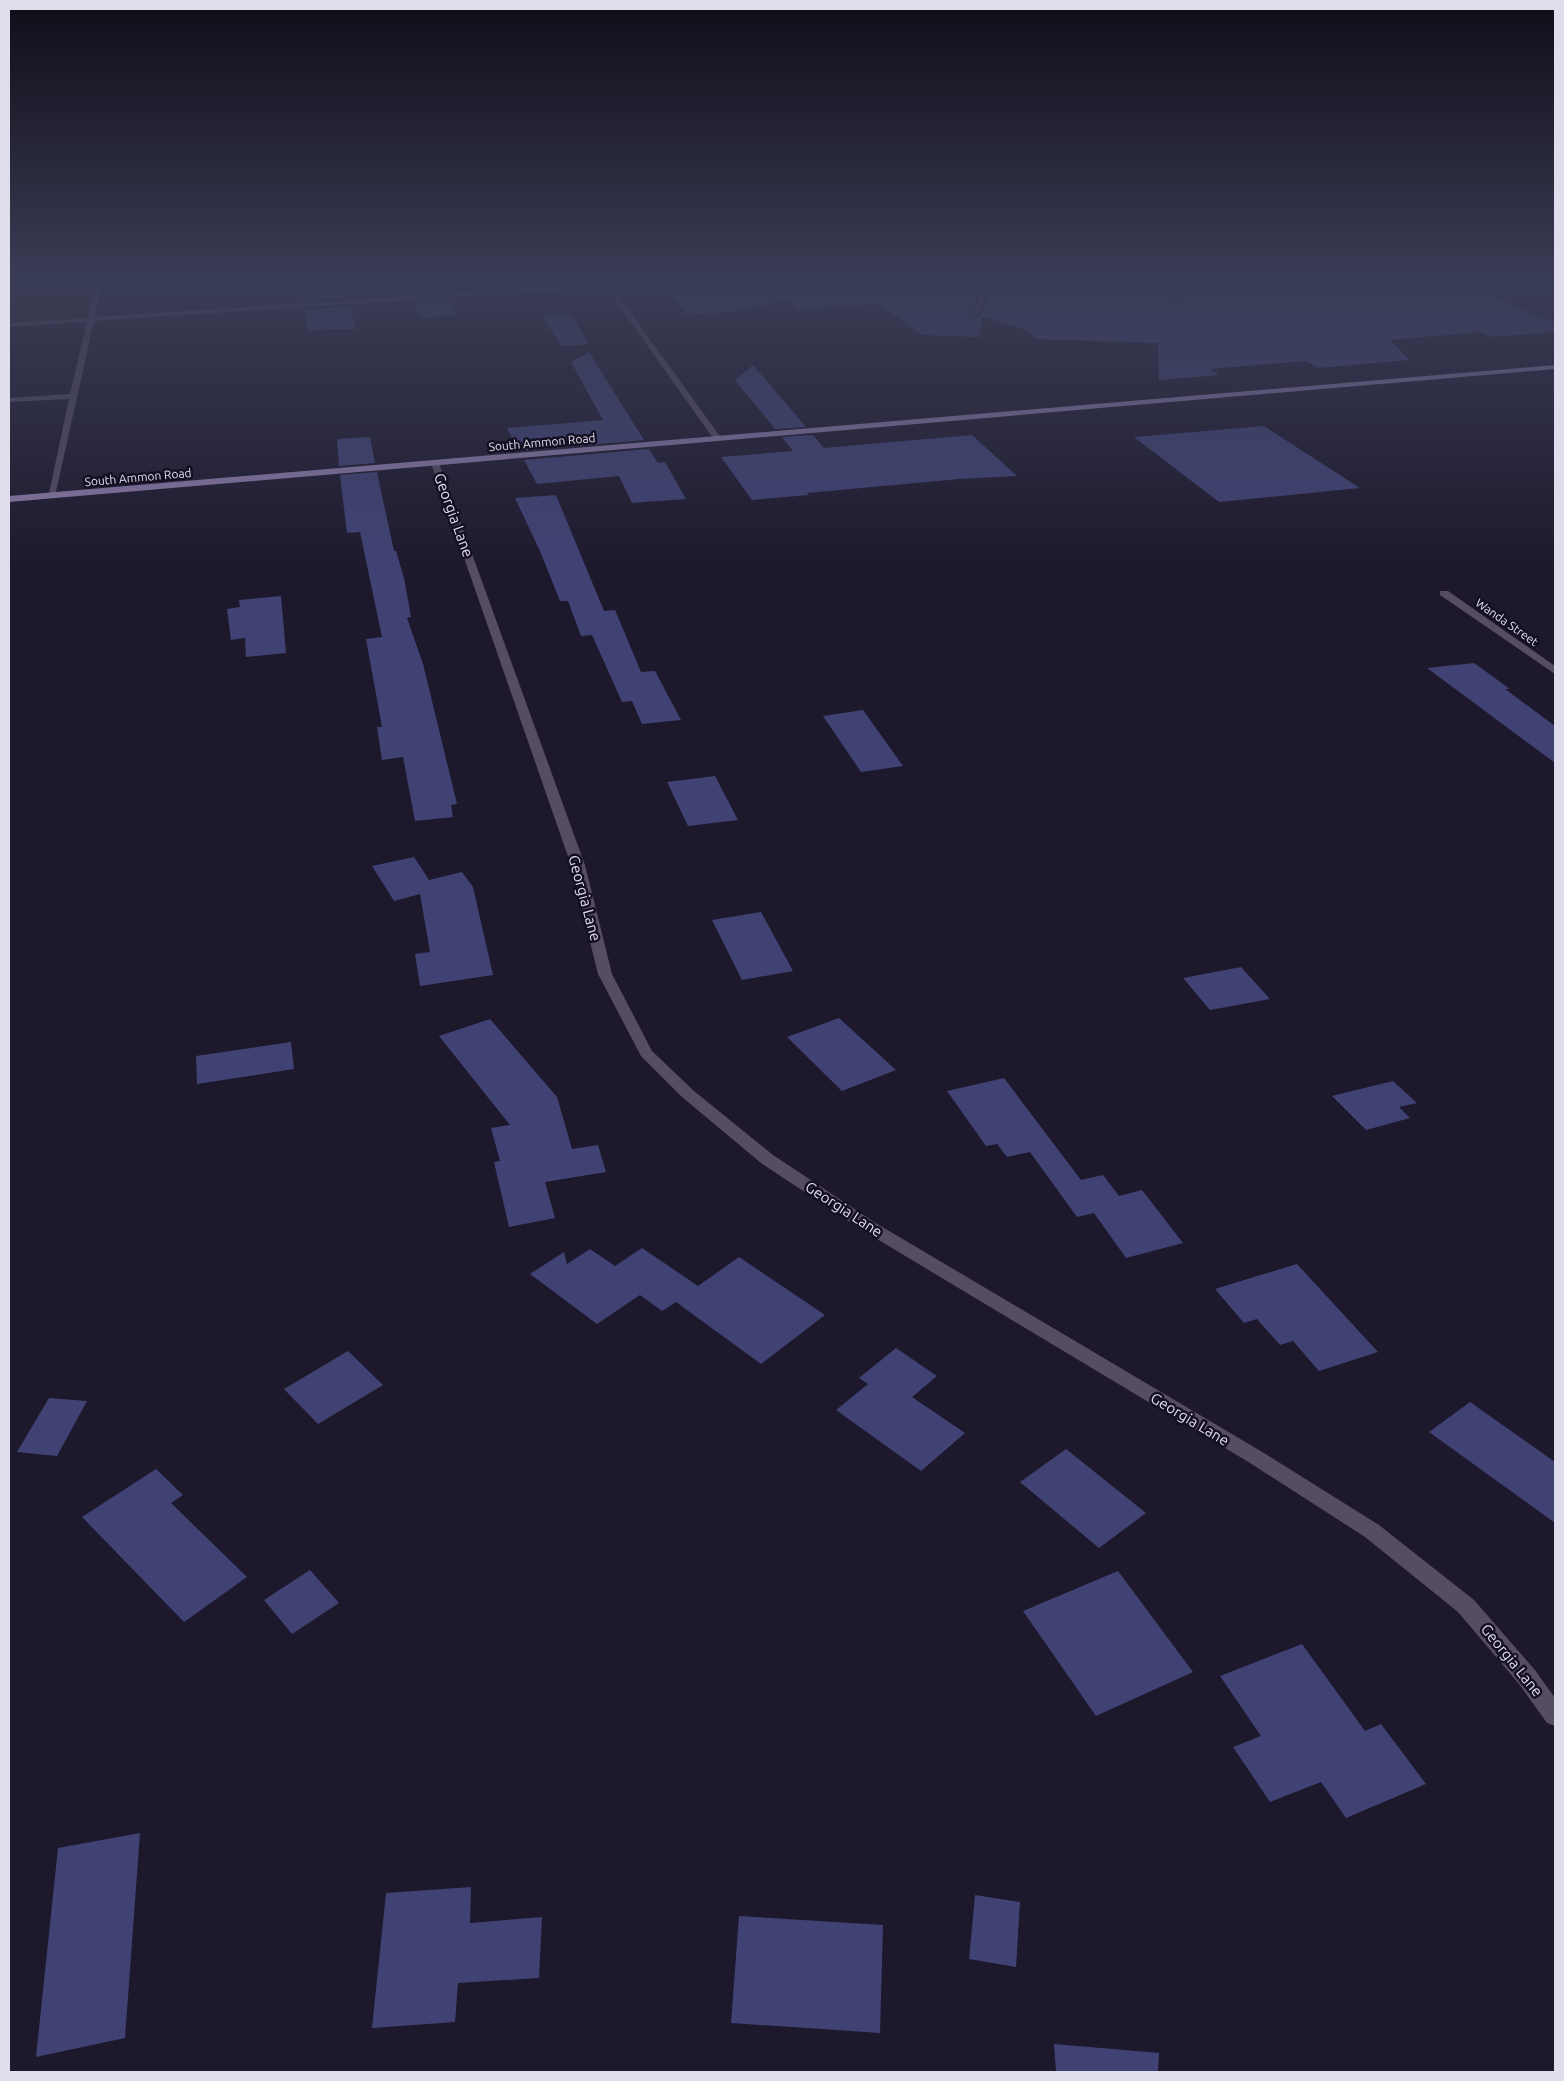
<svg xmlns="http://www.w3.org/2000/svg" width="1564" height="2081" font-family="Ubuntu,sans-serif">
	<rect width="100%" height="100%" fill="#1d182c"/>
	<path fill="#2e1d24" d="M9,283H99L91,319L9,325Z"/>
	<g fill="#404274">
		<path d="M406,283H442L446,292L410,294Z"/>
		<path d="M661,283H922L932,291H938L944,295L974,294L977,300L971,314L975,317L981,314L987,301L984,293L1094,283H1149L1178,303L1185,300L1161,283H1345L1395,297L1400,292L1367,283H1464L1555,323V332L1491,337L1481,332L1390,340L1409,360L1318,368L1306,361L1210,369L1219,375L1159,380L1158,343L1037,339L1022,328L982,317L980,337L922,335L879,304L797,309L789,300L738,311L687,315Z"/>
		<path d="M344,285L348,298L302,301L299,288Z"/>
		<path d="M449,299L457,315L420,318L413,302Z"/>
		<path d="M350,306L356,329L308,330L304,309Z"/>
		<path d="M571,314L589,344L561,346L542,316Z"/>
		<path d="M589,352L644,440L519,451L507,428L603,420L571,362Z"/>
		<path d="M753,365L806,427L775,429L735,380Z"/>
		<path d="M1264,426L1360,488L1219,502L1134,437Z"/>
		<path d="M813,435L824,448L972,435L1017,476L959,479L807,493L809,495L752,500L721,457L793,451L782,437Z"/>
		<path d="M370,437L375,463L339,466L337,439Z"/>
		<path d="M649,449L658,463L665,462L686,499L632,503L619,476L537,484L524,460Z"/>
		<path d="M377,472L394,551H396L404,578L411,617L407,618L423,664L457,804L451,805L453,817L415,821L403,757L382,760L377,727H382L366,639L382,637L360,532L347,533L340,475Z"/>
		<path d="M556,495L604,611L615,610L641,672L655,671L681,720L642,724L632,701L622,702L592,635L581,636L568,601H560L540,551L515,498Z"/>
		<path d="M281,596L286,653L246,657L245,638L231,640L227,609L240,607L239,600Z"/>
		<path d="M1474,663L1510,689H1505L1555,726V763L1427,668Z"/>
		<path d="M863,710L903,766L861,772L823,716Z"/>
		<path d="M715,776L738,820L688,826L667,782Z"/>
		<path d="M414,857L429,880L462,872L473,887L493,975L420,986L415,954L430,952L420,894L394,901L372,866Z"/>
		<path d="M761,912L793,971L742,980L712,920Z"/>
		<path d="M1241,967L1270,999L1210,1010L1183,978Z"/>
		<path d="M839,1018L896,1070L842,1091L787,1037Z"/>
		<path d="M490,1019L557,1097L572,1149L598,1145L606,1172L545,1182L555,1218L509,1227L494,1162L500,1161L491,1128L510,1125L439,1036Z"/>
		<path d="M291,1042L294,1069L197,1084L196,1056Z"/>
		<path d="M1004,1078L1081,1180L1103,1175L1119,1196L1142,1190L1183,1243L1126,1258L1094,1213L1077,1217L1030,1152L1007,1157L997,1144L986,1146L947,1091Z"/>
		<path d="M1393,1081L1417,1103L1399,1107L1410,1118L1366,1130L1332,1096Z"/>
		<path d="M642,1248L698,1286L739,1257L825,1315L761,1364L676,1302L662,1311L640,1295L597,1324L530,1274L564,1252L567,1264L590,1249L615,1266Z"/>
		<path d="M1297,1264L1378,1352L1319,1371L1293,1341L1280,1345L1257,1319L1244,1323L1215,1289Z"/>
		<path d="M896,1348L937,1376L912,1397L965,1433L921,1471L836,1410L868,1384L859,1378Z"/>
		<path d="M348,1351L383,1385L318,1424L284,1389Z"/>
		<path d="M49,1398L87,1401L57,1456L17,1452Z"/>
		<path d="M1470,1402L1555,1462V1523L1429,1432Z"/>
		<path d="M1066,1449L1146,1513L1099,1548L1020,1482Z"/>
		<path d="M156,1469L183,1495L171,1503L247,1577L184,1622L82,1517Z"/>
		<path d="M310,1570L339,1603L292,1634L264,1600Z"/>
		<path d="M1118,1571L1193,1672L1096,1716L1023,1611Z"/>
		<path d="M1302,1644L1365,1731L1381,1724L1426,1784L1346,1818L1321,1782L1270,1802L1233,1747L1261,1736L1220,1676Z"/>
		<path d="M140,1833L125,2038L36,2057L58,1848Z"/>
		<path d="M471,1887L470,1923L542,1917L539,1978L458,1983L455,2022L372,2028L386,1893Z"/>
		<path d="M975,1895L1020,1902L1016,1967L969,1959Z"/>
		<path d="M739,1916L883,1925L880,2033L731,2023Z"/>
		<path d="M1054,2044L1159,2053L1158,2072H1056Z"/>
	</g>
	<g fill="none" stroke-linecap="round" stroke-linejoin="round">
		<g fill="#564d63" fill-rule="evenodd">
			<path d="M96,283H102L95,317L609,283L722,439L715,441L606,287L94,321L55,496L48,498L69,399L9,402V398L70,394L87,322L9,327V323L88,318Z"/>
			<path d="M971,283H977L985,300L979,313L976,315L973,313L979,300Z"/>
			<path d="M1151,283H1158L1183,300L1178,301Z"/>
			<path d="M1347,283H1359L1398,293L1395,295Z"/>
			<path d="M435,460L439,463L585,865L612,974L652,1051L694,1091L773,1155L874,1222L1264,1453L1379,1525L1474,1600L1535,1670L1555,1698V1726L1547,1723L1519,1684L1458,1612L1365,1537L1250,1463L862,1230L761,1163L682,1097L641,1056L598,974L571,865L431,463Z"/>
			<path d="M1440,591H1448L1555,666V674L1440,595Z"/>
		</g>
		<path fill="#907eac" fill-rule="evenodd" d="M1555,365V369L9,502V496Z"/>
	</g>
	<linearGradient id="sky" x2="0" y2="1"><stop stop-color="#100d18"/><stop offset="0.49" stop-color="#3a3d56"/><stop offset="1" stop-color="#3a3d56" stop-opacity="0"/></linearGradient>
	<rect width="1564" height="574" fill="url(#sky)"/>
	<g text-anchor="middle" dominant-baseline="central" stroke-width="5" stroke-linejoin="round" paint-order="stroke">
		<g font-size="12" fill="#e0ddec" stroke="#140f22">
			<text transform="translate(542 442) rotate(-5)">South Ammon Road</text>
			<text transform="translate(138 477) rotate(-5)">South Ammon Road</text>
			<text transform="translate(1507 622) rotate(35)">Wanda Street</text>
		</g>
		<g font-size="15" fill="#e0ddec" stroke="#140f22">
			<text transform="translate(454 515) rotate(70)">Georgia Lane</text>
			<text transform="translate(585 898) rotate(75)">Georgia Lane</text>
			<text transform="translate(844 1209) rotate(33)">Georgia Lane</text>
			<text transform="translate(1190 1419) rotate(31)">Georgia Lane</text>
			<text transform="translate(1512 1660) rotate(51)">Georgia Lane</text>
		</g>
	</g>
	<rect width="1564" height="2081" fill="none" stroke="#e0ddec" stroke-width="20"/>
</svg>
